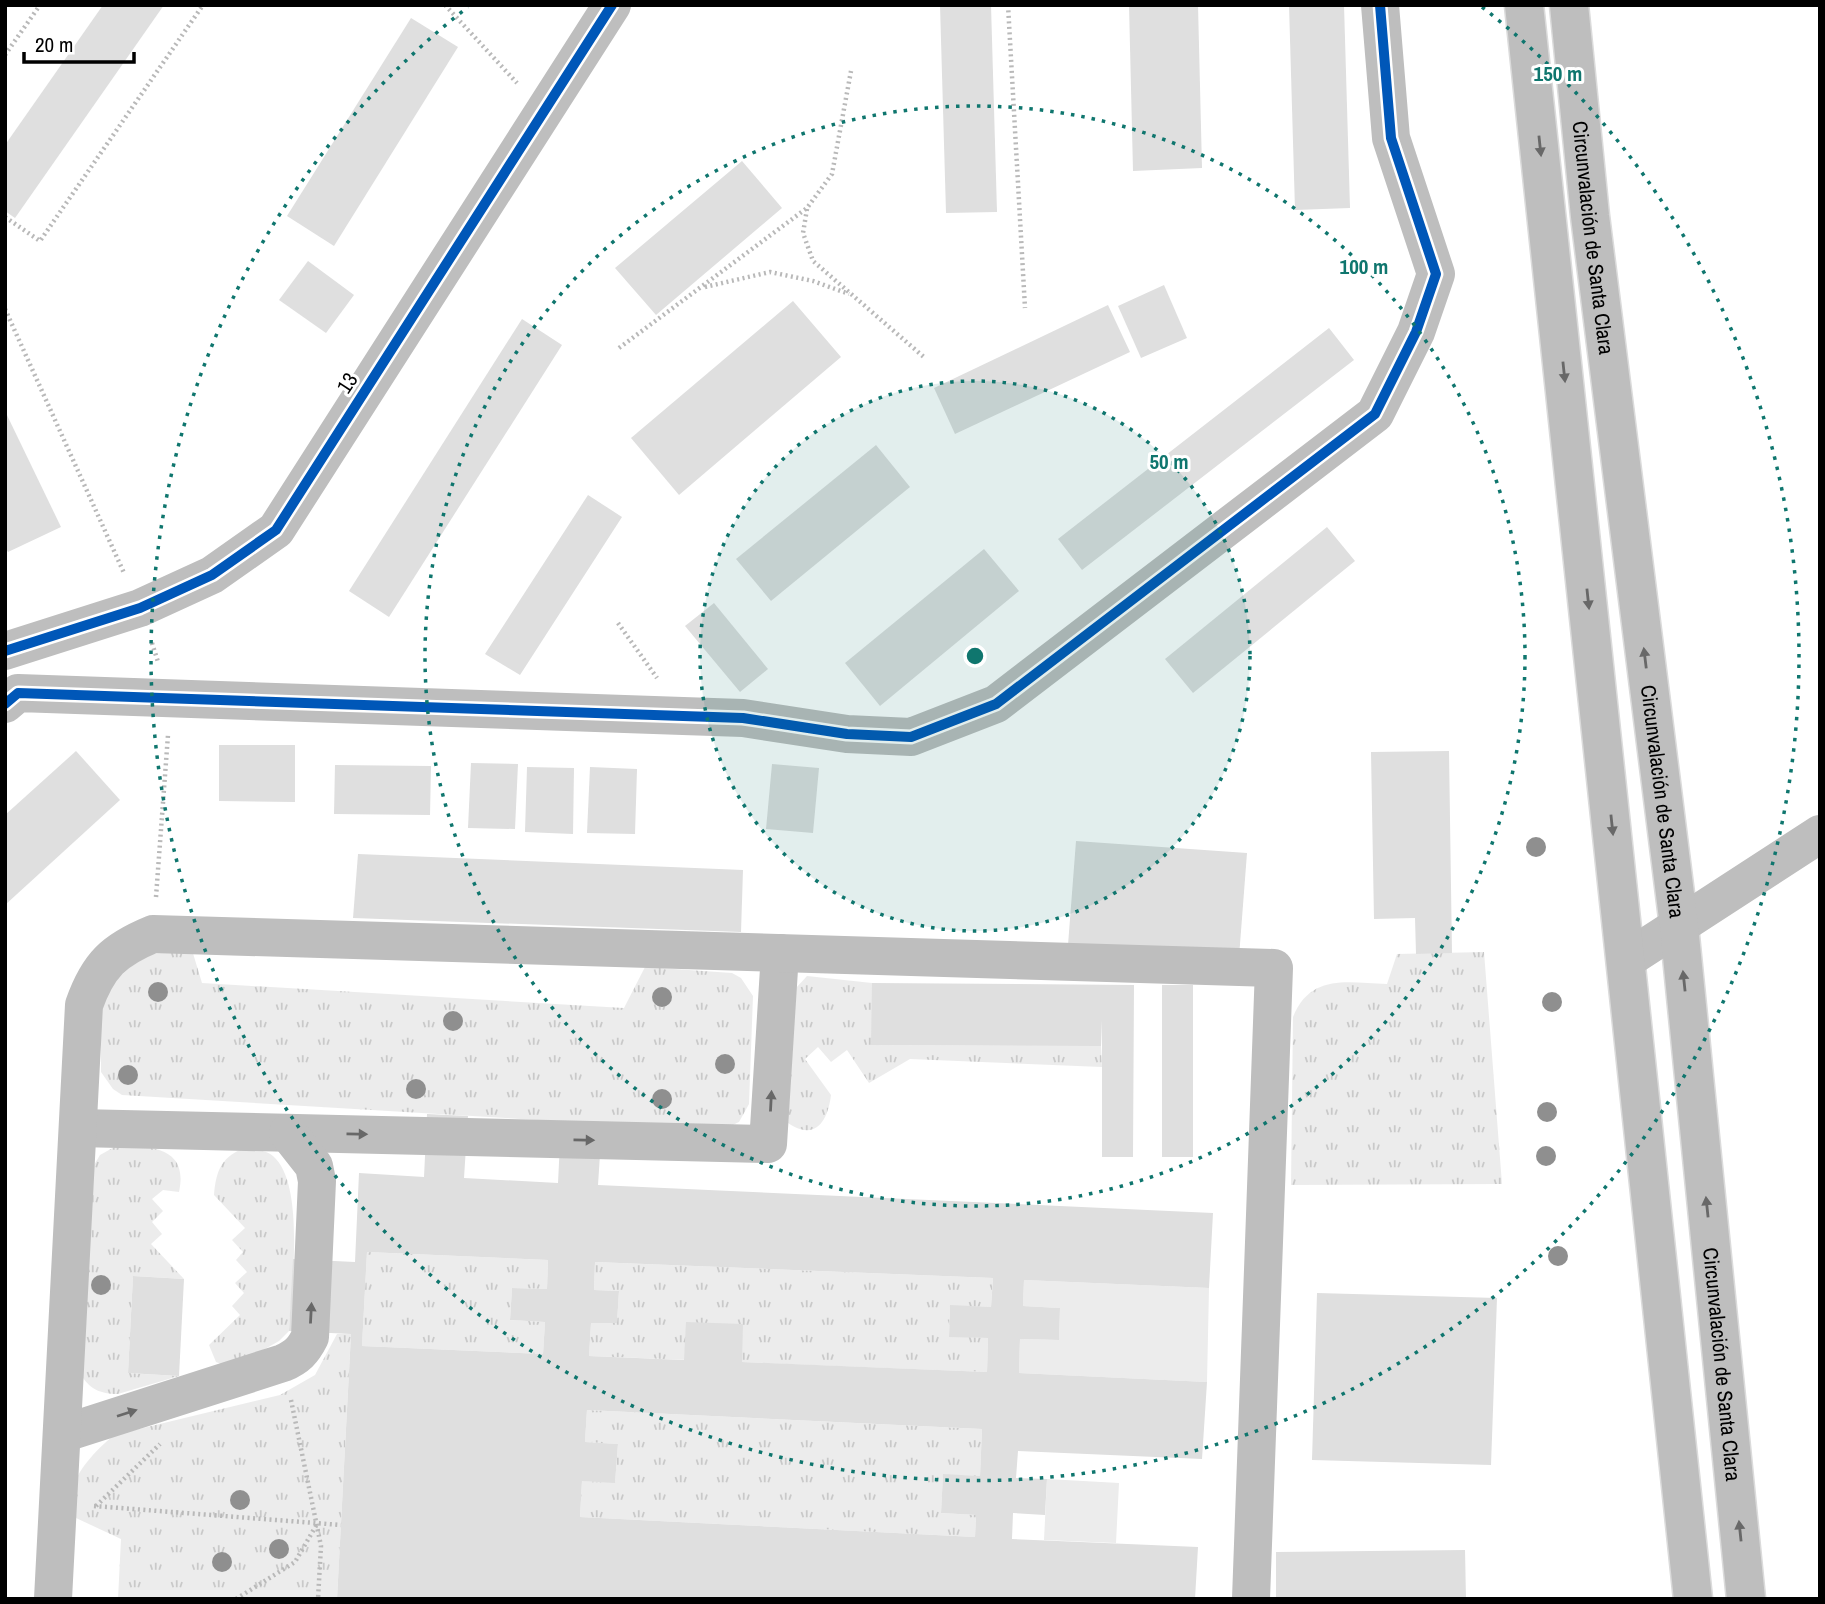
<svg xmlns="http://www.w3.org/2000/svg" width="1825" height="1604" font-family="'Archivo Narrow',sans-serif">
	<defs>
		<pattern id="grass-tufts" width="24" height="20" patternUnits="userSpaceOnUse" patternTransform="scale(1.75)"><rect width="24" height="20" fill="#ececec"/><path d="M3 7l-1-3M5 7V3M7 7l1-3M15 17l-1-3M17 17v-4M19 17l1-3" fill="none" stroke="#c9c9c9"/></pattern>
	</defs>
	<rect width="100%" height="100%" fill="#fff"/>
	<g fill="url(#grass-tufts)">
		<path d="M192,950L202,983L624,1008L645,967L732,973L741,978L753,996L749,1104L739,1122L720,1131L122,1095L113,1089L101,1072V1005L111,985L130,967L151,954Z"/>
		<path d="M1484,952L1502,1184L1291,1185L1293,1017C1311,973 1348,983 1387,984L1397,954Z"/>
		<path d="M807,976L872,983V1045L1101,1046L1102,1067L910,1059L869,1083L847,1050L831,1062L818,1047L805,1059L831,1095C828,1120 816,1142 788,1123L796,988Z"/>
		<path d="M118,1145C150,1147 189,1146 179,1192L163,1190L152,1199L163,1211L152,1222L162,1234L151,1244L184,1279L133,1276L128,1373L179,1376L118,1394C100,1394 89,1389 80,1373L94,1165L100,1155Z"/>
		<path d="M242,1149C253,1150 265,1149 273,1156C306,1184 291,1291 289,1331L279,1341L232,1368L216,1362L209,1345L240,1315L232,1306L244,1293L235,1283L247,1272L236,1260L243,1252L232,1240L245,1228L214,1195C216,1173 220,1158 242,1149Z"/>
		<path d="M367,1252L548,1260L547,1289L512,1288L510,1320L545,1322L543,1354L362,1346Z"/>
		<path d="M595,1262L993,1278L991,1307L950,1306L949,1336L988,1338L987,1372L589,1356L591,1323H617L619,1291L594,1290Z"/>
		<path d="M337,1334H351L337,1599H118L121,1539L76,1518C74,1513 71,1506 71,1501C69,1477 97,1449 114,1435L280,1395L315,1375Z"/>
		<path d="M587,1410L982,1429L980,1476L943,1475L941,1513L976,1515L975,1537L580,1517L582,1481L615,1482L618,1444L585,1442Z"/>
	</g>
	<g fill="#ececec">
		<path d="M1024,1280L1209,1288L1207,1382L1019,1373L1020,1339L1059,1340L1060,1308L1023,1306Z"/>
		<path d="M1047,1479L1119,1483L1116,1543L1044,1540Z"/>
	</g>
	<g fill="#dfdfdf" fill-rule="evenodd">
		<path d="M103,5H164L15,218L5,211V145Z"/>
		<path d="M940,5H991L997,212L946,213Z"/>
		<path d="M1129,5H1198L1202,168L1133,171Z"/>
		<path d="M1289,5H1344L1350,208L1295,210Z"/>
		<path d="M411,18L458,47L334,246L287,216Z"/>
		<path d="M742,161L782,208L656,315L615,268Z"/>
		<path d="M308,261L354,295L326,333L279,300Z"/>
		<path d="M1164,285L1187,338L1141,358L1118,306Z"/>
		<path d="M793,301L841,357L679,495L631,438Z"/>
		<path d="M1108,305L1130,352L955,434L934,388Z"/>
		<path d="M522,319L562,345L389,617L349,591Z"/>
		<path d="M1329,328L1354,360L1082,570L1058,539Z"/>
		<path d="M5,411L61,527L8,552L5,547Z"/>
		<path d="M876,445L910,487L771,601L736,559Z"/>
		<path d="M588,495L622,517L520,675L485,654Z"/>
		<path d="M1327,527L1355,561L1193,693L1165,659Z"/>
		<path d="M984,549L1019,591L880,706L845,663Z"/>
		<path d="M714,603L768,669L740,692L685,626Z"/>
		<path d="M219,745H295V802L219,801Z"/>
		<path d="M76,751L120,800L5,905V815Z"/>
		<path d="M1449,751L1452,953L1416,954L1415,918L1374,919L1371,752Z"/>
		<path d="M471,763L518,764L515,829L468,828Z"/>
		<path d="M772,764L819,768L813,833L766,829Z"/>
		<path d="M335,765L431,766L430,815L334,814Z"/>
		<path d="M527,767L574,768L573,834L525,832Z"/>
		<path d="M590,767L637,769L635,834L587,833Z"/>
		<path d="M1076,841L1247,853L1239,957L1068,945Z"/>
		<path d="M358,854L743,870L741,932L353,918Z"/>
		<path d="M872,983L1134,985L1133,1157H1102V1020L1101,1046L871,1045Z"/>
		<rect x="1162" y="985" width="31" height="172"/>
		<path d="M427,1114L468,1116L464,1178L558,1183L561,1122L602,1124L598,1185L1213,1213L1209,1288L1024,1280L1023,1306L1060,1308L1059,1340L1020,1339L1019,1373L1207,1382L1202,1459L1018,1451L1016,1478L1047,1479L1045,1515L1013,1513L1012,1539L1198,1547L1195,1599H337L351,1334L289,1331L293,1259L355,1262L359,1173L424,1177ZM367,1252L548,1260L547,1289L512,1288L510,1320L545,1322L543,1354L362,1346ZM595,1262L993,1278L991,1307L950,1305L949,1337L988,1338L987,1372L742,1362L743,1324L686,1322L684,1360L589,1356L591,1323H617L619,1291L594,1290ZM587,1410L982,1429L980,1476L943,1474L941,1513L976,1515L975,1537L580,1517L582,1481L615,1483L618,1444L585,1442Z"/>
		<path d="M133,1276L184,1279L179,1376L128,1373Z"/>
		<path d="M1317,1293L1497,1298L1491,1465L1312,1460Z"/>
		<path d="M1465,1550L1466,1599H1276V1552Z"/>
	</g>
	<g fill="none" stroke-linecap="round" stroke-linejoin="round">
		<g stroke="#dbdbdb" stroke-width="41">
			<g id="highway">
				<path d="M1524,5L1693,1599"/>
				<path id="s1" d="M1569,5L1590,216L1679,926L1746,1599"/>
			</g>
		</g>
		<g stroke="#b9b9b9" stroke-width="4.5" stroke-dasharray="2 3.5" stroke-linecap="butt">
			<path d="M445,5L517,83"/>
			<path d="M1008,5L1025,308"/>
			<path d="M5,55L40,5"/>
			<path d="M807,209L803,233L813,261L925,358"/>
			<path d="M5,217L40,241L203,5"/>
			<path d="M705,287L770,272L813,281L849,294"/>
			<path d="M5,309L124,573"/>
			<path d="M619,348L807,208L832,174L851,71"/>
			<path d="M618,623L657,678"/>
			<path d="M152,643L158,662"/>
			<path d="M156,897L168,735"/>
			<path d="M291,1400L321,1546L318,1599"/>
			<path d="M94,1506L341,1525"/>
			<path d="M96,1506L160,1444"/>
			<path d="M236,1599L295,1562L317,1524"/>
		</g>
		<g stroke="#bebebe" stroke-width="38">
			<path d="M5,651L140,608L212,575L276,530L612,5"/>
			<path d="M5,704L18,693L683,716L743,718L847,734L911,737L996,704L1375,414L1416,332L1436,274L1391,138L1380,5"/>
			<path d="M1626,960L1820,834"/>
			<path d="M78,1128L768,1144L780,953"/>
			<path d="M62,1434L283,1363C297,1357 303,1351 310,1337L317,1181L314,1166L288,1133"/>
			<path d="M53,1599L84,1005C98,965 114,950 153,934L1274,968L1251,1599"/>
		</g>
		<use href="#highway" stroke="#bebebe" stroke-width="38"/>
		<g stroke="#fff" stroke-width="15">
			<g id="cycleway">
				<path d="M5,651L140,608L212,575L276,530L612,5"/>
				<path d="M5,704L18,693L683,716L743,718L847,734L911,737L996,704L1375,414L1416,332L1436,274L1391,138L1380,5"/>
			</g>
		</g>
		<use href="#cycleway" stroke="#0057b8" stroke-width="10"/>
	</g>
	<g fill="#8f8f8f">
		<circle cx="1536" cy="847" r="10"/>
		<circle cx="158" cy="992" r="10"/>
		<circle cx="662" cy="997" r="10"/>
		<circle cx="1552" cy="1002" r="10"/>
		<circle cx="453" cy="1021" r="10"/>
		<circle cx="725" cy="1064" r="10"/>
		<circle cx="128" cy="1075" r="10"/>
		<circle cx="416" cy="1089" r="10"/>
		<circle cx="662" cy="1099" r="10"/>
		<circle cx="1547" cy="1112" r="10"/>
		<circle cx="1546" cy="1156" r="10"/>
		<circle cx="1558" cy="1256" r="10"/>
		<circle cx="101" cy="1285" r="10"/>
		<circle cx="240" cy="1500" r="10"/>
		<circle cx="279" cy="1549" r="10"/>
		<circle cx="222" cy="1562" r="10"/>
	</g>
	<defs><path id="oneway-solid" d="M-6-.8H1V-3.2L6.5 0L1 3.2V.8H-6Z" transform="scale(1.75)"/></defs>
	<g fill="#686868">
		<use href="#oneway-solid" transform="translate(1540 146) rotate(84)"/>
		<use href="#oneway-solid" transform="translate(1564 372) rotate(84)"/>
		<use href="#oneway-solid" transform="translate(1588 599) rotate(84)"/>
		<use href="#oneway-solid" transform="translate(1645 658) rotate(-97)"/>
		<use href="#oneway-solid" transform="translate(1612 825) rotate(84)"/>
		<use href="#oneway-solid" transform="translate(1684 981) rotate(-96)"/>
		<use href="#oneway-solid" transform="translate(771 1101) rotate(-87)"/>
		<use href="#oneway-solid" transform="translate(357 1134) rotate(1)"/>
		<use href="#oneway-solid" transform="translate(584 1140) rotate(1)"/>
		<use href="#oneway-solid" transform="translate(1707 1207) rotate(-96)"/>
		<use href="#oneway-solid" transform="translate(311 1313) rotate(-87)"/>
		<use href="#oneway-solid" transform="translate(127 1413) rotate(-18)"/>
		<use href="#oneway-solid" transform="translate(1740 1531) rotate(-96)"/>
	</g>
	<circle cx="975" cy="656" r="275" fill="#0f766e" fill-opacity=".12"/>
	<g fill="none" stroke="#0f766e" stroke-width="3.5" stroke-dasharray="3.5 7">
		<circle cx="975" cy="656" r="275"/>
		<circle cx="975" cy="656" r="550"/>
		<path d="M1482 7A824 824 0 1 1 468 7"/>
	</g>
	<g text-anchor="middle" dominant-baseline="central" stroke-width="6" stroke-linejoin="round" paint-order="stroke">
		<g font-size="21" fill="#000" stroke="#fff">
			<text stroke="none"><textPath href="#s1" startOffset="234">Circunvalación de Santa Clara</textPath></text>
			<text transform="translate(347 383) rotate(-57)">13</text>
			<text stroke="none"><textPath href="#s1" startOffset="802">Circunvalación de Santa Clara</textPath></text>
			<text stroke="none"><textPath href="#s1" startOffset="1368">Circunvalación de Santa Clara</textPath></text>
		</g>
	</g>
	<circle cx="975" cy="656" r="10" fill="#0f766e" stroke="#fff" stroke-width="3.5"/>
	<g font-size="21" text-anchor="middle" font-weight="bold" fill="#0f766e" stroke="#fff" stroke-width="6" stroke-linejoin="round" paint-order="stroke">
		<text x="1558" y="81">150 m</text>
		<text x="1364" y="274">100 m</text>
		<text x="1169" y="469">50 m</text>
	</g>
	<rect width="1825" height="1604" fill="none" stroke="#000000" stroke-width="14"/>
	<path d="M24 52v10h110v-10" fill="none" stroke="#000000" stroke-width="3.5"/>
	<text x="35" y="52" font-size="21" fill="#000000" stroke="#ffffff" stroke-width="5" paint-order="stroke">20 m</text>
</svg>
